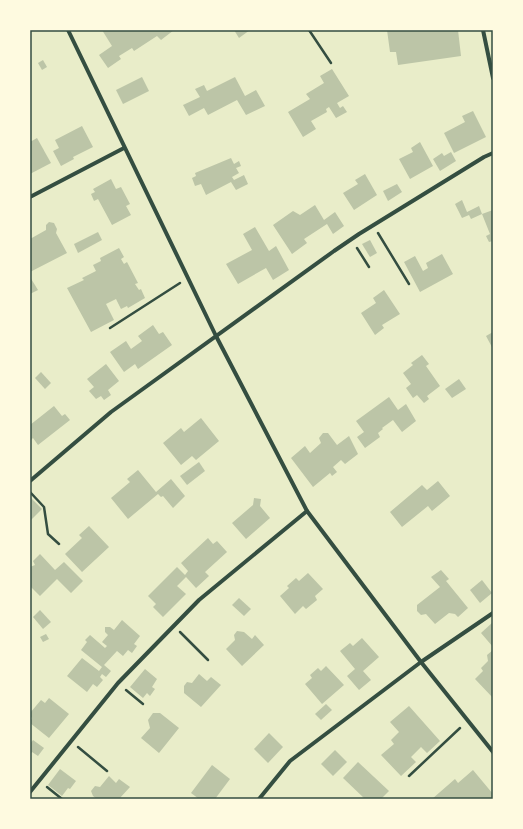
<svg xmlns="http://www.w3.org/2000/svg" width="523" height="829" font-family="'IBM Plex Serif',serif">
	<rect width="100%" height="100%" fill="#e9edc9"/>
	<g fill="#bcc5a7">
		<path d="M102,30H174L161,40L157,36L134,51L132,48L119,56L121,59L108,68L99,55L112,46Z"/>
		<path d="M234,30H250L239,38Z"/>
		<path d="M387,30H458L461,56L398,65L396,52H390Z"/>
		<path d="M43,60L47,67L42,70L38,63Z"/>
		<path d="M332,69L349,96L337,103L340,108L343,106L347,112L336,118L329,107L326,109L327,112L311,121L316,129L303,137L288,112L310,99L306,94L324,83L320,76Z"/>
		<path d="M142,77L149,91L123,104L116,90Z"/>
		<path d="M235,77L245,96L256,90L265,106L246,115L237,100L208,115L204,108L189,116L183,105L200,97L195,89L204,85L207,91Z"/>
		<path d="M473,111L486,137L454,153L444,133L465,122L462,116Z"/>
		<path d="M82,126L93,147L73,157L74,159L61,166L53,151L59,148L55,140Z"/>
		<path d="M37,138L51,163L30,174V142Z"/>
		<path d="M420,142L433,166L410,179L399,159L413,152L411,148Z"/>
		<path d="M451,152L456,161L440,171L433,159L442,153L444,156Z"/>
		<path d="M231,158L234,164L239,161L241,166L236,168L239,173L232,177L234,180L244,175L248,184L236,190L231,182L206,195L201,184L195,186L192,178L196,176L195,173Z"/>
		<path d="M365,174L377,195L354,210L343,193L358,184L355,180Z"/>
		<path d="M111,179L116,189L121,187L130,204L126,206L131,215L112,225L98,199L94,201L91,194L95,192L93,189Z"/>
		<path d="M397,184L402,192L388,201L383,191Z"/>
		<path d="M462,200L467,212L479,206L482,214L471,219L469,215L462,218L455,204Z"/>
		<path d="M315,205L324,220L335,212L344,226L333,234L327,224L304,239L307,243L292,254L273,225L293,211L300,215Z"/>
		<path d="M493,210V241L489,242L486,236L490,234L482,214Z"/>
		<path d="M49,222L54,223L57,229L56,233L67,253L30,272V239L46,230V225Z"/>
		<path d="M255,227L269,251L276,246L289,270L273,280L266,268L238,284L226,264L252,250L243,234Z"/>
		<path d="M98,232L102,240L78,253L74,244Z"/>
		<path d="M370,240L377,253L370,257L362,244Z"/>
		<path d="M119,248L124,257L121,259L124,264L127,262L138,283L135,284L139,290L141,289L145,298L128,308L127,306L121,309L116,299L106,304L114,320L91,332L67,288L84,280L82,278L96,271L93,265L101,261L100,258Z"/>
		<path d="M442,254L453,274L420,292L404,262L415,256L423,271L428,268L426,263Z"/>
		<path d="M30,277L38,290L30,294Z"/>
		<path d="M384,290L400,314L382,325L384,328L375,335L361,313L376,303L373,298Z"/>
		<path d="M153,325L159,334L163,332L172,345L138,369L135,364L124,372L110,352L126,341L131,349L142,341L138,336Z"/>
		<path d="M493,332V349L486,336Z"/>
		<path d="M422,355L429,364L426,366L440,386L427,396L429,399L424,403L417,395L413,398L406,388L411,384L403,373L413,365L411,363Z"/>
		<path d="M106,364L119,381L108,390L111,395L104,400L101,396L96,399L89,391L94,387L87,379Z"/>
		<path d="M41,372L51,383L45,389L35,378Z"/>
		<path d="M459,379L466,389L452,398L445,389Z"/>
		<path d="M389,397L398,410L406,404L416,421L402,432L393,420L382,428L383,429L378,433L380,437L365,448L357,437L364,432L356,421Z"/>
		<path d="M54,406L62,416L65,414L70,420L38,445L33,438L30,441V425Z"/>
		<path d="M201,418L219,441L196,460L192,456L181,465L163,443L181,428L184,432Z"/>
		<path d="M323,433H328L337,445L349,436L358,454L345,464L341,460L333,467L337,472L332,476L330,473L313,487L291,458L305,446L310,453L321,443L319,438Z"/>
		<path d="M199,462L205,471L187,485L180,476Z"/>
		<path d="M138,470L156,492L171,479L185,496L173,508L163,496L161,497L158,494L128,519L111,498L130,482L127,479Z"/>
		<path d="M438,481L450,496L432,511L428,506L402,527L390,512L422,485L427,490Z"/>
		<path d="M30,497L42,509L30,521Z"/>
		<path d="M254,498L261,499L260,506L270,518L246,539L232,523L253,505Z"/>
		<path d="M89,526L109,547L82,572L65,554L82,538L79,535Z"/>
		<path d="M208,538L213,544L217,541L227,552L205,572L209,576L196,588L186,577L177,586L186,594L163,617L153,607L156,604L148,596L177,567L185,575L188,571L181,563Z"/>
		<path d="M40,554L55,570L64,562L83,581L71,593L57,579L40,596L30,586V567L35,565L33,561Z"/>
		<path d="M441,570L449,579L446,581L468,608L458,617L455,614L449,613L435,624L426,614L421,615L417,611V605L440,587L431,577Z"/>
		<path d="M308,573L323,589L315,596L317,600L306,609L303,606L295,614L280,596L289,588L287,586L296,578L299,581Z"/>
		<path d="M482,580L492,593L480,603L470,590Z"/>
		<path d="M239,598L251,609L244,616L232,605Z"/>
		<path d="M40,610L51,622L43,629L33,617Z"/>
		<path d="M122,620L140,636L134,644L137,646L132,653L128,650L123,656L117,651L104,665L111,671L106,677L102,674L100,677L103,680L97,687L93,684L87,692L67,676L82,658L99,671L102,667L81,650L87,642L85,640L90,635L105,648L107,646L102,642L108,635L105,632V627H110L114,630Z"/>
		<path d="M493,622V647L481,633Z"/>
		<path d="M237,631L244,632L252,639L255,635L264,645L242,666L226,649L235,640L234,635Z"/>
		<path d="M46,634L49,639L43,642L40,637Z"/>
		<path d="M362,638L379,657L363,671L371,680L359,690L347,676L355,669L340,651L350,643L353,646Z"/>
		<path d="M493,650V698L475,679L483,671L481,668L488,661L487,655Z"/>
		<path d="M326,666L344,685L322,704L305,684L312,678L310,675L318,668L321,671Z"/>
		<path d="M145,669L157,679L152,687L155,689L150,696L147,693L143,698L130,687Z"/>
		<path d="M199,674L207,681L211,677L221,685L201,707L184,693V686L187,682L192,683Z"/>
		<path d="M49,698L69,714L49,738L30,723L32,718L30,716V713L41,700L45,703Z"/>
		<path d="M326,704L332,710L321,720L315,714Z"/>
		<path d="M409,706L440,741L427,753L421,747L411,757L416,762L401,776L381,755L394,744L391,740L399,732L390,722Z"/>
		<path d="M153,713H160L179,728L159,753L141,738L150,728L148,720Z"/>
		<path d="M269,733L283,747L268,763L254,749Z"/>
		<path d="M33,740L44,748L38,756L32,752L30,755V744Z"/>
		<path d="M335,750L347,762L333,776L321,764Z"/>
		<path d="M358,762L389,791L381,799H365L343,778Z"/>
		<path d="M212,765L230,779L215,799H199L191,793Z"/>
		<path d="M60,769L76,781L70,789L68,788L62,796L48,785Z"/>
		<path d="M473,770L493,794V799H432L455,779L458,783Z"/>
		<path d="M109,776L116,783L119,779L130,787L119,799H97L93,796L91,791L95,786L100,787Z"/>
	</g>
	<g fill="none" stroke-linecap="round" stroke-linejoin="round">
		<g stroke="#344e41" stroke-width="2.5">
			<path d="M309,30L331,63"/>
			<path d="M378,233L409,284"/>
			<path d="M357,248L369,267"/>
			<path d="M110,328L180,283"/>
			<path d="M30,492L44,507L48,534L59,544"/>
			<path d="M180,632L208,660"/>
			<path d="M126,690L143,704"/>
			<path d="M78,747L107,771"/>
			<path d="M409,776L460,728"/>
			<path d="M47,787L62,799"/>
		</g>
		<g stroke="#344e41" stroke-width="4">
			<path d="M68,30L216,336L307,511L421,662L493,752"/>
			<path d="M483,30L493,78"/>
			<path d="M30,197L124,148"/>
			<path d="M30,481L111,412L334,251L359,234L484,157L493,153"/>
			<path d="M30,792L118,683L199,600L307,511"/>
			<path d="M259,799L290,761L421,662L493,613"/>
		</g>
	</g>
	<rect width="523" height="829" fill="none" stroke="#fefae0" stroke-width="62"/>
	<rect x="31" y="31" width="461" height="767" fill="none" stroke="#344e41" stroke-width="1.5"/>
</svg>
